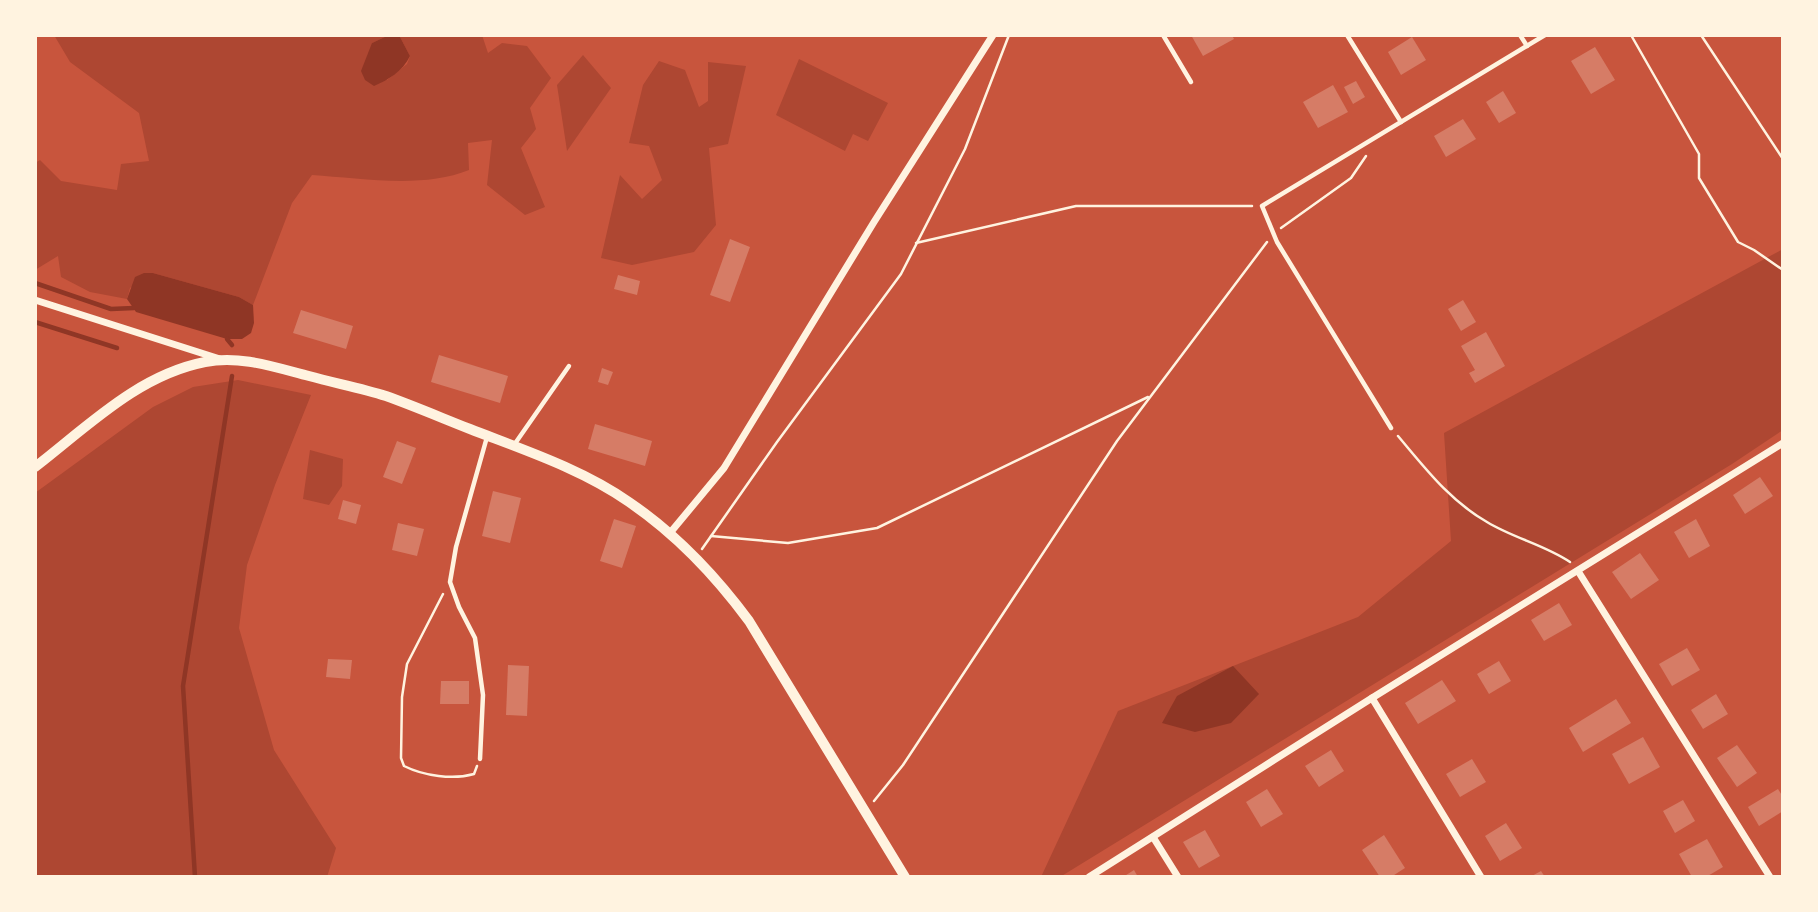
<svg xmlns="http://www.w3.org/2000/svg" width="1818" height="912" font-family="'Golos Text',sans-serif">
	<rect width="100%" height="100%" fill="#c8553d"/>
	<g fill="#ae4732">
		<path d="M54,35H389L372,43L387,80L407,64L410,56L399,35H482L488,53L502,43L527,46L551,78L530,108L536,129L521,148L545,207L525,215L487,185L492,140L468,143L469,170C423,189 360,178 312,175L292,203L253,305L239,297L153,273L130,288L127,299L90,292L61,277L58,256L35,270V163L40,160L61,181L117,190L121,164L149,161L139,113L70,62Z"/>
		<path d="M583,55L611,88L567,151L557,85Z"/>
		<path d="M799,59L888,103L868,141L853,134L845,151L776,115Z"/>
		<path d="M659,61L685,70L699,107L708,101V62L746,66L728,144L709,148L716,225L694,252L632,265L601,258L620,175L642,199L662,180L649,146L629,143L643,85Z"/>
		<path d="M1783,249V430L1732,464L1060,877H1041L1118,711L1358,617L1451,541L1444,433Z"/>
		<path d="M238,380L311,395L275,485L247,565L239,628L274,750L336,848L327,877H35V493L153,407L193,387Z"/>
		<path d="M310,450L343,459L342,486L329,505L303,499Z"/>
	</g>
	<g fill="#8f3625">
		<path d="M389,35H399L410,56C403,71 388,80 374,86L365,80L361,71L372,43Z"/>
		<path d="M144,273H153L239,297L253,305L254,323L251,333L242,339H227L136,312L127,299L135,277Z"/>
		<path d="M1233,666L1259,694L1231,723L1195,732L1162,723L1177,696Z"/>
	</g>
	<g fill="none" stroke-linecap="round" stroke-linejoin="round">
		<g stroke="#8f3625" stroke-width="4.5">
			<path d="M35,283L111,309L134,308"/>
			<path d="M35,322L117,348"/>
			<path d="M227,339L232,345"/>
			<path d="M195,877L183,686L232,376"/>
		</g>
	</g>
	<g fill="#d67c66">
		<path d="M1191,35H1232L1234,39L1203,56Z"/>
		<path d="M1412,37L1426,60L1401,75L1388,52Z"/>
		<path d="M1595,47L1615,80L1591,94L1571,61Z"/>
		<path d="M1356,81L1365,97L1353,104L1344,87Z"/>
		<path d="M1333,85L1348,112L1318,128L1303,102Z"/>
		<path d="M1503,91L1516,113L1499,123L1486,102Z"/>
		<path d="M1463,119L1476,139L1446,157L1434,136Z"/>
		<path d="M730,239L750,247L730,302L710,295Z"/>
		<path d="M618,275L640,281L637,295L614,289Z"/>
		<path d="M1463,300L1476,322L1461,331L1448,309Z"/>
		<path d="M301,310L353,326L346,349L293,333Z"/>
		<path d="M1486,332L1505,366L1475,383L1469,373L1475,370L1461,346Z"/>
		<path d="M439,355L508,376L500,403L431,382Z"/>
		<path d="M602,368L613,372L608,385L598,382Z"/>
		<path d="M595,424L652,441L645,466L588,449Z"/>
		<path d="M397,441L416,448L402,484L383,477Z"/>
		<path d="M1760,477L1773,496L1745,514L1733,495Z"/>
		<path d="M493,491L521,498L510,543L482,536Z"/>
		<path d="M343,500L361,505L356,524L338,519Z"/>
		<path d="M614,519L636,526L622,568L600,561Z"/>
		<path d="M1696,519L1710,546L1689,558L1674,532Z"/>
		<path d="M398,523L424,529L417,556L392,550Z"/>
		<path d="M1640,553L1659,580L1631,599L1612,572Z"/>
		<path d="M1559,603L1572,625L1544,641L1531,620Z"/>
		<path d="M1687,648L1700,670L1672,686L1659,664Z"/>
		<path d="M328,659L352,660L350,679L326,677Z"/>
		<path d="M1499,661L1511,681L1489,694L1477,674Z"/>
		<path d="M508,665L529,666L527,716L506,715Z"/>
		<path d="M1442,680L1456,701L1418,724L1405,703Z"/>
		<path d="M441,681H469V704H440Z"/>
		<path d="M1716,694L1728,714L1703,729L1691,710Z"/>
		<path d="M1616,699L1631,723L1583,752L1569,728Z"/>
		<path d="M1643,737L1660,767L1629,784L1612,754Z"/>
		<path d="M1737,745L1757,773L1737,787L1717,758Z"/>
		<path d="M1331,750L1344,771L1319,787L1305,766Z"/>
		<path d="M1472,759L1486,782L1460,797L1446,774Z"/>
		<path d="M1267,789L1283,814L1261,827L1246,802Z"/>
		<path d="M1778,789L1783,797V811L1759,826L1748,807Z"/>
		<path d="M1683,800L1695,821L1675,833L1663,811Z"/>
		<path d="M1506,823L1522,848L1500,861L1485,836Z"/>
		<path d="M1205,830L1220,856L1199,868L1183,842Z"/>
		<path d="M1384,835L1405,868L1391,877H1380L1362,850Z"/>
		<path d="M1707,839L1723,867L1706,877H1692L1679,854Z"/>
		<path d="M1134,870L1138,877H1123Z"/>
		<path d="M1541,871L1545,877H1530Z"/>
	</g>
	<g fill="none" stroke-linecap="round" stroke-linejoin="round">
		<g stroke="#fff3e0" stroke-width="2.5">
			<path d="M1631,35L1699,154V178L1738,242L1754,250L1783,270"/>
			<path d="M1701,35L1783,159"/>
			<path d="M1281,228L1351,178L1366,156"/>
			<path d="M916,243L1076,206H1252"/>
			<path d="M1398,436C1425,468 1450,501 1487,522C1513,538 1545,545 1570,562"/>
			<path d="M711,536L788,543L877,528L1148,397"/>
			<path d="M702,549L777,442L901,274L965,149L1009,35"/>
			<path d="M443,594L407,664L402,697L401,758L404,766C424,776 453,780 474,774L477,766"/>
			<path d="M874,801L903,765L1117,441L1267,242"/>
		</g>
		<g stroke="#fff3e0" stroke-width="4.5">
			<path d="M1163,35L1191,82"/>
			<path d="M1347,35L1401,122"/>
			<path d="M1520,35L1527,46"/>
			<path d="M1391,428L1277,242L1262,206L1545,35"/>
			<path d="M514,445L569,366"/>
			<path d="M480,759L483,695L475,638L459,607L450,582L456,547L487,437"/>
		</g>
		<g stroke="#fff3e0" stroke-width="7">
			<path d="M35,300L220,359"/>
			<path d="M670,533L724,468L874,222L993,35"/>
			<path d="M1578,571L1770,877"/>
			<path d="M1372,698L1481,877"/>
			<path d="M1153,837L1178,877"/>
			<path d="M1089,877L1372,698L1783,443"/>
		</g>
		<path stroke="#fff3e0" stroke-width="10" d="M35,467C87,427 138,375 205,362C240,355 274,367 309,376C334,383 361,388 386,396C414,406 442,418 470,429C524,450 582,469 629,502C676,534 715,575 749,621L905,877"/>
	</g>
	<rect width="1818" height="912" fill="none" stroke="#fff3e0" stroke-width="74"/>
</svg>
